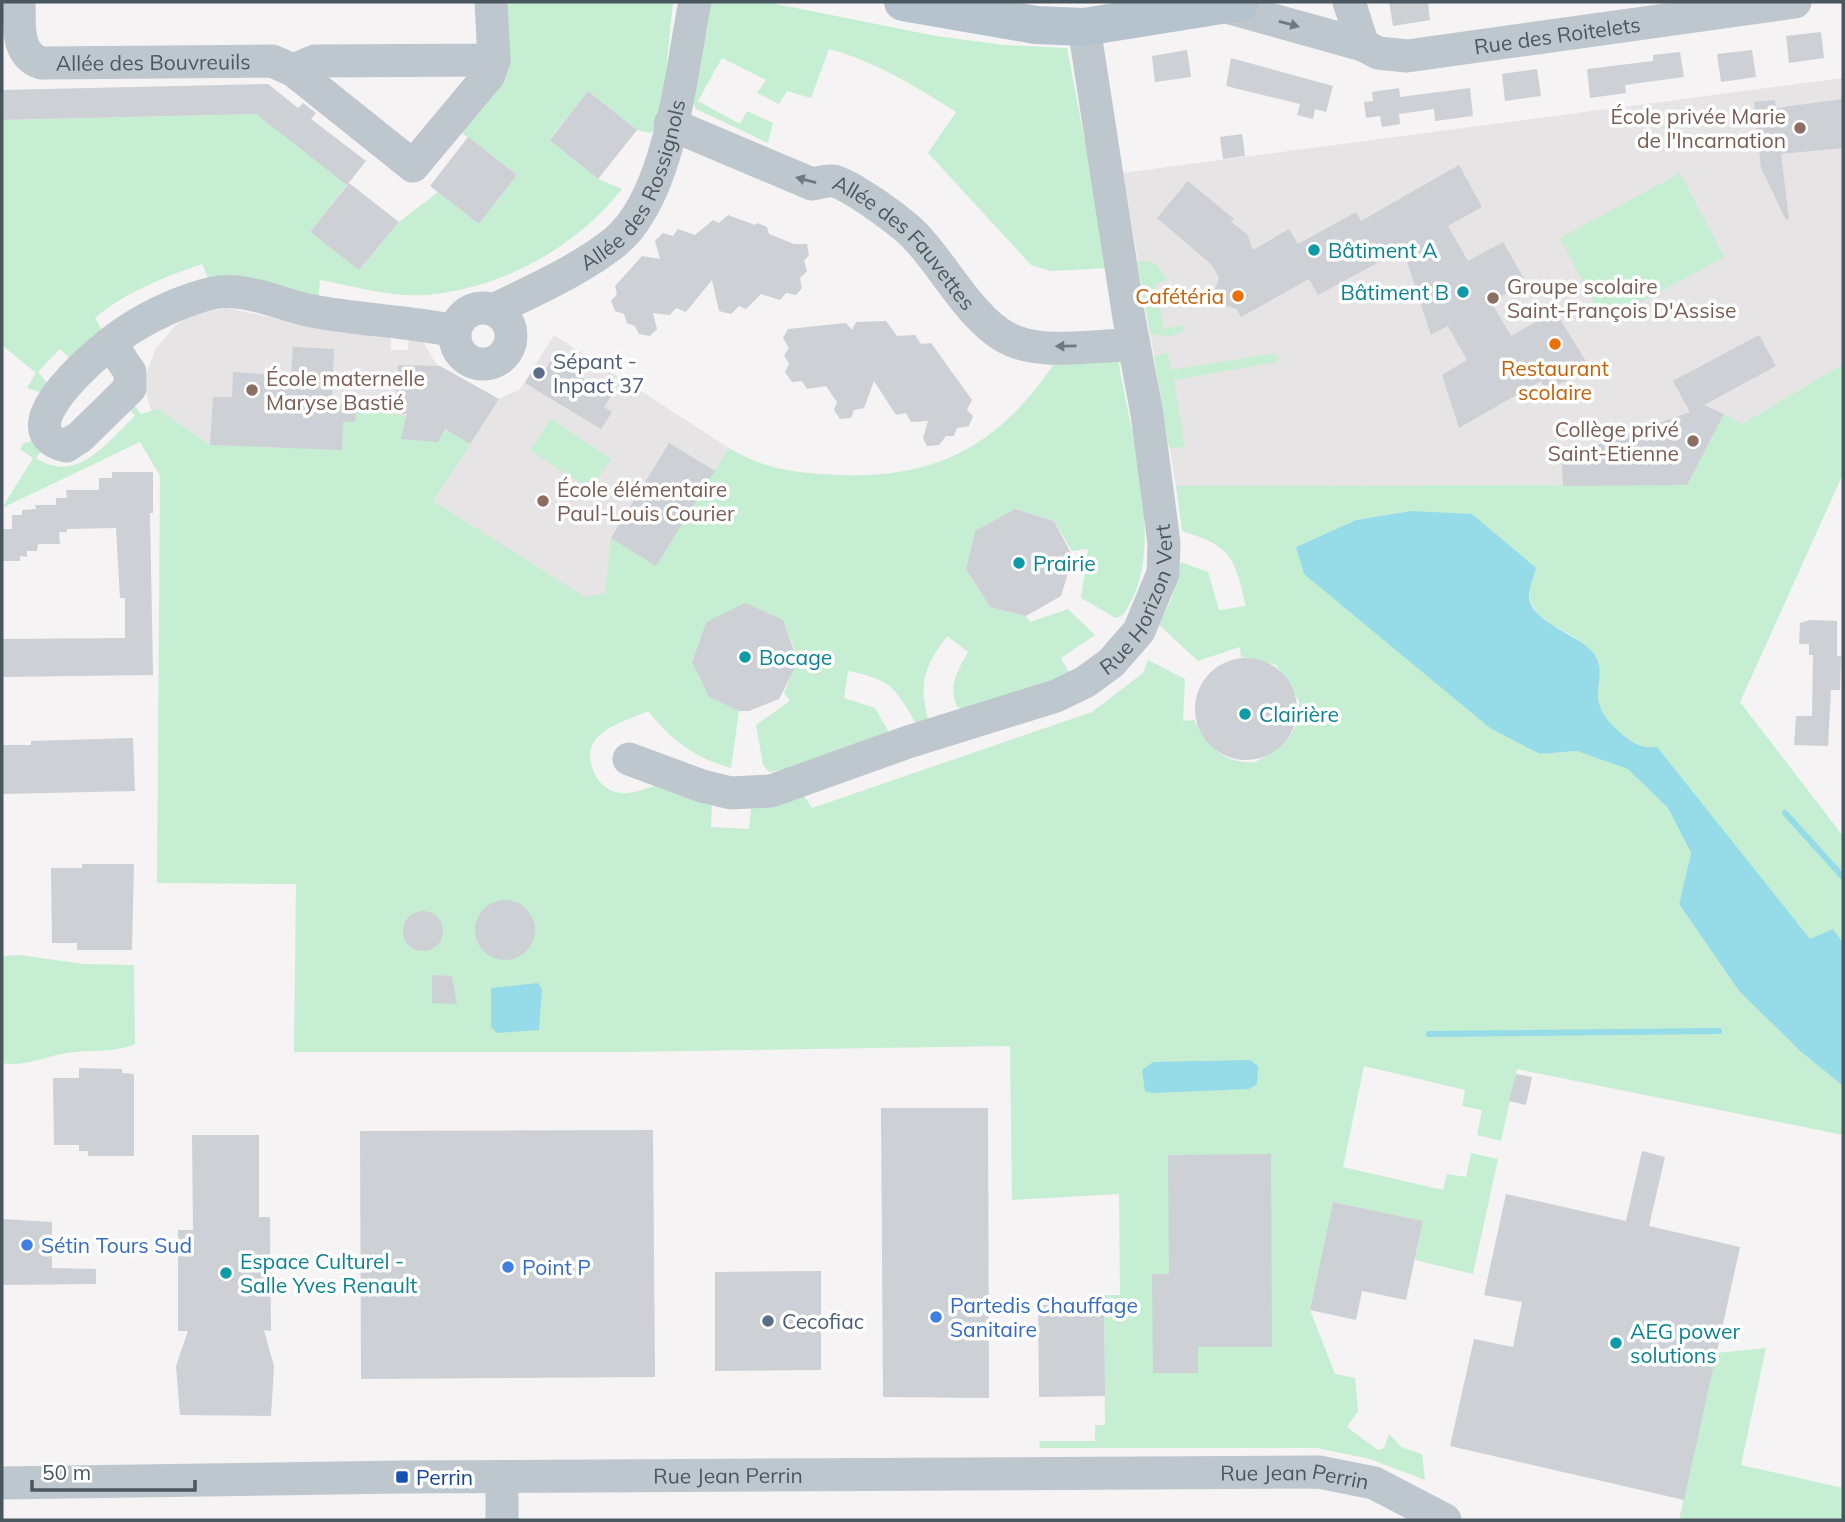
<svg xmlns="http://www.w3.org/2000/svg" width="1845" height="1522" font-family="Mulish,sans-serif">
	<rect width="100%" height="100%" fill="#f5f3f3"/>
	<g fill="#e6e4e4">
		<path d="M1843,78V364L1742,424L1723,415L1687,485L1176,486L1123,173Z"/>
		<path d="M226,308L335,331L391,336V350H408L409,337L422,340L436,364L498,399L520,389L554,335L729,448L608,644L182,469L155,424L145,390L147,372L156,348L175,326L190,315Z"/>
	</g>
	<g fill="#c6eed3">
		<path d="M506,2H673L660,128L650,133L637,130L588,91L550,139L598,179L622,189C575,248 503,288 427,295C393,298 354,286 320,280L318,304L211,285L202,264C165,277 125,292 95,318L106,338L74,362L60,349L38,372L50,386L39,392L27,388L36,373L2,345V120L256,114L349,182L310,232L359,270L399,222L438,192L479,224L517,175L458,130Z"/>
		<path d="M711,2H766L936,36L1004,45L1067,48L1109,268L1051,271L1031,265L928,153L956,112C913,85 879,63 829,49L811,98L787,91L779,104L757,93L766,80L722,58L698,101L740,124L747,111L773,123L768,143L696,109L693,102Z"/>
		<path d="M1680,173L1724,257L1604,322L1560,238Z"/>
		<path d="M1137,261L1155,263L1168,280L1155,284L1164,329L1182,325L1184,331L1171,336L1150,334Z"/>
		<path d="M1168,353L1171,370L1276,353L1277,362L1174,380L1185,447L1169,448L1154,356Z"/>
		<path d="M1057,359L1118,361L1119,365C1130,429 1164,546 1130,603C1126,610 1124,616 1116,618L1081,598L1088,549L1072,551L1054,521L1015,509L975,531L966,569L990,607L1026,616L1030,622L1068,609L1095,635L1061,658L1070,674L966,710L957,707C948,685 957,672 968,652L947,636C925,666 918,681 928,719L918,726C895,689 894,680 848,671L844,698L875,708L889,732L783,770L769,772L763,765L756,725L790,701L784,693L798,658L783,621L743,604L706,622L692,661L709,697L739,711L731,768C696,759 670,739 648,711C622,723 578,732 593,770C597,781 605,789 616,792C635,797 647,784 664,786C680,787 697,794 712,798L711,827L749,829L752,799L804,796L812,808L1092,712L1143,673L1148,660L1185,679L1183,721L1194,720C1209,746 1221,764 1255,762C1282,747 1300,736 1299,701L1276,665L1241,657L1240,647L1198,661L1159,625L1172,597L1181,562L1208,572L1219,610L1246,606C1234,557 1233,547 1182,531L1176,486L1687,485L1724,414L1742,424L1843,364V474L1740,702L1843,836V943L1833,930L1810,940L1733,845L1646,748C1624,740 1599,721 1597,696C1595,677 1602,666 1589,650C1572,628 1532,626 1529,593L1411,511L1356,520L1296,547L1539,754L1577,751L1628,768L1668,808L1691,853L1679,904L1739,991L1800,1051L1843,1086V1135L1517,1069L1501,1141L1477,1135L1482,1110L1462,1106L1465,1090L1364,1066L1343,1167L1443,1190L1447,1174L1466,1177L1471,1153L1498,1159L1473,1274L1415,1260L1423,1221L1333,1202L1310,1310L1335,1374L1355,1378L1358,1411L1347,1427L1378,1450L1384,1448L1389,1434L1401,1447L1422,1454L1425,1480L1370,1459L1317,1448H1040L1039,1441H1095V1425H1105L1104,1295H1120L1119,1194L1012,1200L1010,1046L620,1052H294L296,884L157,883L160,476L140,442L2,508L33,458L20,449L24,443L38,440L45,445L36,458C77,485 106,443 135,416L125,404L130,400L141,414L158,409L210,445L234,446L265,417L264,448H289L290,419L317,449L341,450L343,422H355L356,411C408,414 425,417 470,444L433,501L585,597L605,593L611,538L656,565L729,448C766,470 795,473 837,475C937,480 1002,444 1057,359Z"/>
		<path d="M551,419L611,459L591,490L530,450Z"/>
		<path d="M19,955L84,964L134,965L135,1044C111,1054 90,1049 66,1053C43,1057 26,1067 2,1063V956Z"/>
		<path d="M1766,1348L1741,1465L1843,1488V1520H1679L1716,1353Z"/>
	</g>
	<g fill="#96dbe8">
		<path d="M1411,511L1472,514L1536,568C1534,576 1530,586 1529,594C1527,622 1580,634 1594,654C1612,681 1577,697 1623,735C1634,744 1643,749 1657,747L1810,939L1833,929L1843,943V1086L1800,1051L1739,991L1679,904L1691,853L1668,808L1628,769L1577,751L1540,754L1490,728L1304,574L1296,547L1356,520Z"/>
		<path d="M538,983L542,990L539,1030L497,1033L491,1027V988Z"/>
		<path d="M1250,1060L1258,1066L1257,1084L1249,1089L1152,1093L1145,1091L1142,1070L1153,1062Z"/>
	</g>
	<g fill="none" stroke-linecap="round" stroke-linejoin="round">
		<g stroke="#96dbe8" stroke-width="6">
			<path d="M1785,813L1843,877"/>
			<path d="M1429,1034L1719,1031"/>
		</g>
	</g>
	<g fill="#cdd0d5">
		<path d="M1389,2H1428L1430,20L1393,26Z"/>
		<path d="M1821,32L1824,58L1789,63L1786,36Z"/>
		<path d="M1187,50L1191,77L1155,82L1152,56Z"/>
		<path d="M1752,50L1756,77L1721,82L1717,54Z"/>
		<path d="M1680,52L1684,77L1625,85L1626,93L1590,98L1587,69L1653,61V55Z"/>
		<path d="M1231,58L1333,86L1326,112L1315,109L1313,119L1297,115L1300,104L1226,86Z"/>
		<path d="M1537,69L1541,96L1505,101L1502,74Z"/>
		<path d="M268,84L298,108L303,103L316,113L311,119L366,161L347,185L256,114L2,120V90Z"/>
		<path d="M1399,88L1400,97L1470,88L1473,116L1435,121L1434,109L1399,114L1400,124L1382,127L1380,116L1366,118L1364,102L1373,101L1372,92Z"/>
		<path d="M588,91L637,130L598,179L550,140Z"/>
		<path d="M1843,99V148L1781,154L1789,219L1786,220L1761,168L1754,102L1775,100L1776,108Z"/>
		<path d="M1242,134L1245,156L1223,159L1220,137Z"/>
		<path d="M468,137L517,175L479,224L430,186Z"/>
		<path d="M1459,165L1482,207L1448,226L1468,261L1503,242L1526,282L1491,302L1511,336L1555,311L1592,371L1545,389L1541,381L1459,428L1442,375L1467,360L1448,326L1431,335L1403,249L1318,295L1309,279L1241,317L1237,309L1217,304L1213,296L1219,278L1212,265L1157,218L1188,181L1234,219L1231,222L1247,234L1253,250L1289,229L1298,244L1356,212L1361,221Z"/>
		<path d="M349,183L399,222L359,270L310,232Z"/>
		<path d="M728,215L755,225L757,223L767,227L769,234L794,244H807L809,255L804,261L807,271L800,278L802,288L796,295L786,293L780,300L761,294L746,309L739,306L731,314L719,311L712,280L686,312L676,308L670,315L653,313L657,329L650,336L639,334L635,326L627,323L624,314L615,311L611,301L617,294L615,286L642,256L660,259L655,241L663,233L673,236L678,229L695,235L713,220L719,223Z"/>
		<path d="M886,321L897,336L915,335L921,344L931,343L972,400L967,410L973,416L969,426L957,428L954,436H946L939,445L927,446L923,438L928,421L911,422L906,413L896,415L874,381L864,408L854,410L851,418L840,419L834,410L837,402L826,386L807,389L802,381L792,382L785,372L789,364L784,355L789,348L783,338L788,329L846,323L852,330L856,322Z"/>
		<path d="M1759,335L1776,366L1704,405L1724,414L1687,485L1563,486L1562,462H1568V455L1690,412L1673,381Z"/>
		<path d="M293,347L334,349L332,402L356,404L355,422H343L342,450L210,445L213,397H232L233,372L291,376Z"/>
		<path d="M552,359L611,396L604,407L612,412L601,429L525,383L536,365L545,370Z"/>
		<path d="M398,365L440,366L499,399L470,444L445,429L438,442L401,439L407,414L395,413Z"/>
		<path d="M669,443L715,471L656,566L611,538Z"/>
		<path d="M112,472H153V513H150L153,675L2,677V639L125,638V598H120L116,528L67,529V532H59L60,544H38L37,551H27V557L20,556V561H2V529H12V515H22V510L36,509L35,505H56V498H67L66,490H99V478H112Z"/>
		<path d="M1015,509L1054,521L1073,557L1061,596L1026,616L990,607L966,569L975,531Z"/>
		<path d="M745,603L783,620L798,662L779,699L749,711H739L709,697L692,662L706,622Z"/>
		<path d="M1810,620L1837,621V656H1841L1840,690H1831L1828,746L1794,745L1796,716H1812L1813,655H1809V644H1799L1800,623Z"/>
		<circle cx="1246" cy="709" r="51"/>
		<path d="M133,738L135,791L2,794V745H31V741Z"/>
		<path d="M82,864H134L132,950H77V943H52L51,868H82Z"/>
		<circle cx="505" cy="930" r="30"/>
		<circle cx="423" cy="931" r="20"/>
		<path d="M432,975L452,976L457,1004L432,1003Z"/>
		<path d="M79,1068L122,1069V1073L134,1074V1156H88V1151H79V1145H54L53,1078H79Z"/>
		<path d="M1516,1074L1532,1077L1526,1105L1509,1101Z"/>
		<path d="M881,1108H988L989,1398L883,1397Z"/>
		<path d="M653,1130L655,1377L361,1379L360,1131Z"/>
		<path d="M192,1135H259V1217H270L271,1331L264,1330L274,1366L271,1416L180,1415L176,1366L188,1331H178V1230H193Z"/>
		<path d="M1642,1151L1665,1157L1649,1226L1740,1247L1684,1500L1450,1446L1474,1339L1513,1347L1522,1302L1484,1295L1506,1194L1626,1221Z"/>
		<path d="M1271,1154L1272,1347H1198V1373H1153L1152,1274H1169L1168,1155Z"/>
		<path d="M1333,1202L1423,1221L1406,1300L1362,1291L1356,1320L1310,1310Z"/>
		<path d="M2,1219L52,1222V1268L96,1269V1284L2,1285Z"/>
		<path d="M821,1271V1370L715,1371V1272Z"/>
		<path d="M1104,1304L1105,1396L1039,1397L1038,1305Z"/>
	</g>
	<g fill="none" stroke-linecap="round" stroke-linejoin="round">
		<g stroke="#bfc7ce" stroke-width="33">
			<path id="s1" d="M19,2C20,24 15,54 41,63L272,61L293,70L315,61L494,60L491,2"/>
			<path id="s2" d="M1349,2L1363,45L1378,53L1407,56L1795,2"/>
			<path d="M1223,6L1363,45"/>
			<path d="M293,70L413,166L489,75L494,60"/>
			<path id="s3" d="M670,124L812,184C818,183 827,180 833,181C849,183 906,225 917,238C943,265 972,320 1007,338C1043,357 1095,344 1134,345"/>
			<circle cx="483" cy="336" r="28"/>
			<path id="s4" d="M494,310C534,290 580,270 615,242C671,196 681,70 695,2"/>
			<path d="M110,343L130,372V388L80,437L66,446C0,431 104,345 130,329C153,314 186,299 213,293C243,286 282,305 312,311C360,320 407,321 455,331"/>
			<path id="s5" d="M629,759L702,786L731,793L771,791L908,742L1056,696L1085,682L1111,663L1139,631L1163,573L1164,543L1147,414L1129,318L1084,27"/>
			<path d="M502,1478V1520"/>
			<path id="s6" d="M2,1483L402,1477L1319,1472L1374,1483L1445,1520"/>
		</g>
		<path stroke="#b5c3cf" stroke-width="38" d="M903,2L1036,25L1084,27L1240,2"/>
	</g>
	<defs><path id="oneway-solid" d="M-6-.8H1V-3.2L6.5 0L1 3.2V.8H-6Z" transform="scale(1.75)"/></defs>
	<g fill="#6e7980">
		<use href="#oneway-solid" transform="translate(1289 24) rotate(15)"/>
		<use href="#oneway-solid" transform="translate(806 180) rotate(-165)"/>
		<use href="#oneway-solid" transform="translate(1066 346) rotate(179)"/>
	</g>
	<g fill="#8d6e63" stroke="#fff" stroke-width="2.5">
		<circle cx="1800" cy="128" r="7"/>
		<circle cx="1493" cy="298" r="7"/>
		<circle cx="252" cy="390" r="7"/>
		<circle cx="1693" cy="441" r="7"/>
		<circle cx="543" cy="501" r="7"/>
	</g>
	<g fill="#0f9aa8" stroke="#fff" stroke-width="2.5">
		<circle cx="1314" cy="250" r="7"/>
		<circle cx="1463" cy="292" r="7"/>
		<circle cx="1019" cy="563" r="7"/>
		<circle cx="745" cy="657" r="7"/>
		<circle cx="1245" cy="714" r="7"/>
		<circle cx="226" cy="1273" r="7"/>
		<circle cx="1616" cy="1343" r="7"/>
	</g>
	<g fill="#e8710a" stroke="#fff" stroke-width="2.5">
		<circle cx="1238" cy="296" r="7"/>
		<circle cx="1555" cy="344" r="7"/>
	</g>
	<g fill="#5c6f8a" stroke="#fff" stroke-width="2.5">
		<circle cx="539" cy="373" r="7"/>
		<circle cx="768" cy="1321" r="7"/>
	</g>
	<g fill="#3f7fe0" stroke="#fff" stroke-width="2.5">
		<circle cx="27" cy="1245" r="7"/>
		<circle cx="508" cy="1267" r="7"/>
		<circle cx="936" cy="1317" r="7"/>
	</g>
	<rect fill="#1a4fb4" stroke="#fff" stroke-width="2.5" x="395" y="1470" width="14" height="14" rx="3.5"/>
	<g text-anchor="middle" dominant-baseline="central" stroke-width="7" stroke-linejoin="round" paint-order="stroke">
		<g font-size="21" fill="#4b575f" stroke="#fff">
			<text stroke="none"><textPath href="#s2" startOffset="243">Rue des Roitelets</textPath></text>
			<text stroke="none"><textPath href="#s1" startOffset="182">Allée des Bouvreuils</textPath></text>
			<text stroke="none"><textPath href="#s4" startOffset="198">Allée des Rossignols</textPath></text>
			<text stroke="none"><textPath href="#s3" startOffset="271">Allée des Fauvettes</textPath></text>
			<text stroke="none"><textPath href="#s5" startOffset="584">Rue Horizon Vert</textPath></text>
			<text stroke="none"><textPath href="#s6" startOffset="726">Rue Jean Perrin</textPath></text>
			<text stroke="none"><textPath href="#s6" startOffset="1293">Rue Jean Perrin</textPath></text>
		</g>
		<g font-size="21" fill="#785e54" stroke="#fff" text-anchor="start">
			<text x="1786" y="116" text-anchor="end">École privée Marie<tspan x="1786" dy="24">de l'Incarnation</tspan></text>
			<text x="1507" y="286">Groupe scolaire<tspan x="1507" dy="24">Saint-François D'Assise</tspan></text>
			<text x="266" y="378">École maternelle<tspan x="266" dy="24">Maryse Bastié</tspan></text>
			<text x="1679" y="429" text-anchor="end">Collège privé<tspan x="1679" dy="24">Saint-Etienne</tspan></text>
			<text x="557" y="489">École élémentaire<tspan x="557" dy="24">Paul-Louis Courier</tspan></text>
		</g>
		<g font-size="21" fill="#0d838f" stroke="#fff" text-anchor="start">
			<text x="1328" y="250">Bâtiment A</text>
			<text x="1449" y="292" text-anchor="end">Bâtiment B</text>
			<text x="1033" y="563">Prairie</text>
			<text x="759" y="657">Bocage</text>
			<text x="1259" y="714">Clairière</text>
			<text x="240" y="1261">Espace Culturel -<tspan x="240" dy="24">Salle Yves Renault</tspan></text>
			<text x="1630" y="1331">AEG power<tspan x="1630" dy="24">solutions</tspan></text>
		</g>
		<g font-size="21" fill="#c56008" stroke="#fff" text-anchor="end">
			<text x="1224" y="296">Cafétéria</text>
			<text x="1555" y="368" text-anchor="middle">Restaurant<tspan x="1555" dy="24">scolaire</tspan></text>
		</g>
		<g font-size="21" fill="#4e5e75" stroke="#fff" text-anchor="start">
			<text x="553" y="361">Sépant -<tspan x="553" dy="24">Inpact 37</tspan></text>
			<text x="782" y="1321">Cecofiac</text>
		</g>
		<g font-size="21" fill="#366cbe" stroke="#fff" text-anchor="start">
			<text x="41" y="1245">Sétin Tours Sud</text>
			<text x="522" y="1267">Point P</text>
			<text x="950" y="1305">Partedis Chauffage<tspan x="950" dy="24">Sanitaire</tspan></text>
		</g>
		<g font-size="21" fill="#164399" stroke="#fff" text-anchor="start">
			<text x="416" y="1477">Perrin</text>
		</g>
	</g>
	<rect width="1845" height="1522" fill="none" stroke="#4b575f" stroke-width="7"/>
	<path d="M32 1480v10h163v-10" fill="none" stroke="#4b575f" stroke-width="3.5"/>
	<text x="42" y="1480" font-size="21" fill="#4b575f" stroke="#ffffff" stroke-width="5" paint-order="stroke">50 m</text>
</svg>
